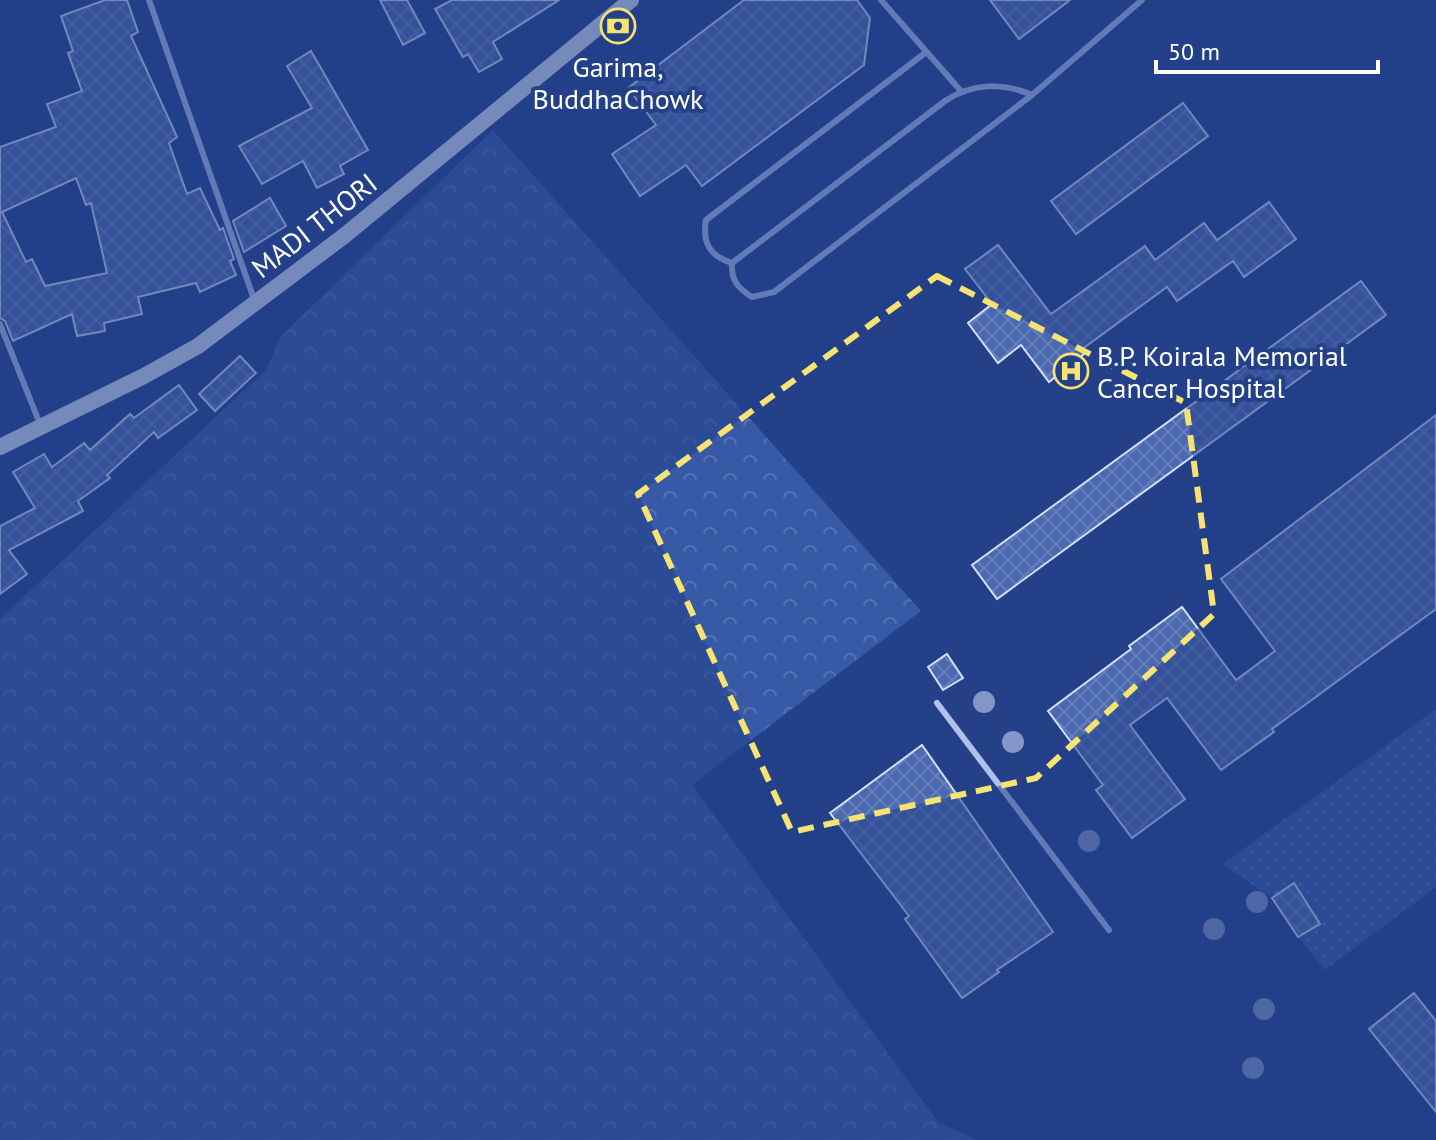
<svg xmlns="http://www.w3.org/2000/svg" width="1436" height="1140" font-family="'PT Sans',sans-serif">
	<defs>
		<pattern id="grass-dots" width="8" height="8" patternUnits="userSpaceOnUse" patternTransform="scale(2)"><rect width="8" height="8" fill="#3759a6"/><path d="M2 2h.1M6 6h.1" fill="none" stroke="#5572b3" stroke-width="1.8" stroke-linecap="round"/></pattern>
		<pattern id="forest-crowns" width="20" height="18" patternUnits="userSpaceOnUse" patternTransform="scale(2)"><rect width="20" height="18" fill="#3759a6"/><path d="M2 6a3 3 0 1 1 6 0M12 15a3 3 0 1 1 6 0" fill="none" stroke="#5572b3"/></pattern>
		<pattern id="building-cross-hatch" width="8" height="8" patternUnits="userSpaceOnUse" patternTransform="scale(2)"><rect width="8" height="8" fill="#4b69b1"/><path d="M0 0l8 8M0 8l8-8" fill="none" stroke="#6680bd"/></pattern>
	</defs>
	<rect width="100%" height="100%" fill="#234089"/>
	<path fill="url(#grass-dots)" d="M1436,709V887L1325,970L1298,937L1320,923L1293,884L1272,898L1223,864Z"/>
	<path fill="url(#forest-crowns)" d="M493,130L921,611L692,785L939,1123L977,1140H0V619L266,370L281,336Z"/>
	<g fill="url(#building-cross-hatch)" stroke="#d3def8" stroke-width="2" fill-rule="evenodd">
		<path d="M105,0H127L138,32L131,36L177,137L169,143L187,194L200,188L220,230L223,228L234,259L230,261L236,275L200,292L196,283L138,297L142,314L104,323L105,331L77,336L72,314L13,341L5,321L0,318V147L56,127L47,104L82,91L68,53L73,51L61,16ZM76,178L86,205L91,203L107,273L45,286L32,259L26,262L2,212Z"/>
		<path d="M380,0H407L425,33L403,45Z"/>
		<path d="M452,0H559L493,42L502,59L479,72L468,54L463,57L435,9Z"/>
		<path d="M744,0H857L870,18L864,65L702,186L686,165L640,196L612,154L656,125L628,88Z"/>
		<path d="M990,0H1070L1019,39Z"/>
		<path d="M311,51L368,150L340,166L344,174L317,188L303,161L262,184L239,146L312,108L287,66Z"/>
		<path d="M1183,103L1208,136L1076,234L1051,201Z"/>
		<path d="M270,198L286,226L244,252L233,221Z"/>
		<path d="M1269,202L1296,239L1244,277L1233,261L1177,301L1167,287L1081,350L1084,354L1049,382L1021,345L998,363L968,323L992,304L965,269L998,245L1051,314L1145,246L1155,260L1204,223L1217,240Z"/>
		<path d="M1361,281L1386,315L997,599L972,565Z"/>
		<path d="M240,356L256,373L215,411L199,394Z"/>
		<path d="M179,385L197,410L158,438L154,432L107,475L110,478L78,501L83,511L9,550L27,574L0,594V526L35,508L13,472L44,454L52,467L84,443L90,450L130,414L134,418Z"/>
		<path d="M1436,415V609L1272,729L1274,732L1221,770L1167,698L1130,725L1185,799L1132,838L1096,790L1103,785L1048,711L1131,649L1129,646L1182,607L1236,680L1275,651L1221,579Z"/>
		<path d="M947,654L963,678L943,690L928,667Z"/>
		<path d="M922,745L1053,932L997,970L999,972L962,998L905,919L909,916L830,813Z"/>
		<path d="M1294,883L1320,924L1298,937L1272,898Z"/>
		<path d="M1414,993L1436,1021V1112L1369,1029Z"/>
	</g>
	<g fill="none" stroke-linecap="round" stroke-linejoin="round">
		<g stroke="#afc1ea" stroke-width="6">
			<path d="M149,0L255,302"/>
			<path d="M881,0L961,91"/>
			<path d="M1032,95C1003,82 972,83 945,101L732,263C731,281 738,288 752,297L774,292L1032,95L1142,0"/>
			<path d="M732,263C710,256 702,243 706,220L925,53"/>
			<path d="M0,324L40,424"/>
			<path d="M937,703L1109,930"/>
		</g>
		<path stroke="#dae2f8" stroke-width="16" d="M0,447L144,376L198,346L344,236L631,0"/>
	</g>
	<g fill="#8497c6">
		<circle cx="984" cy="702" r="11"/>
		<circle cx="1013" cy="742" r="11"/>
		<circle cx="1089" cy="841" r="11"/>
		<circle cx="1257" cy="902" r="11"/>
		<circle cx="1214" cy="929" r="11"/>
		<circle cx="1264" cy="1009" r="11"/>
		<circle cx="1253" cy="1068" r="11"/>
	</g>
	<path d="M0 0H1436V1140H0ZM937,276L1186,403L1214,614L1036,778L792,832L638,494Z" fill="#234089" fill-opacity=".55" fill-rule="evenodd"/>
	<path fill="none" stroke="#f6e371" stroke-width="6" stroke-dasharray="16 10" stroke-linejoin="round" d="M937,276L1186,403L1214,614L1036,778L792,832L638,494Z"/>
	<defs>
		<g id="bank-ring" transform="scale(1.8)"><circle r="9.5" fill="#234089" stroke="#f6e371" stroke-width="1.5"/><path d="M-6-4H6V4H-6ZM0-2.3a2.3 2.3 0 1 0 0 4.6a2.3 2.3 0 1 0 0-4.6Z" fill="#f6e371"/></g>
		<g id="hospital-ring" transform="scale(1.8)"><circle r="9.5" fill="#234089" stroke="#f6e371" stroke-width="1.5"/><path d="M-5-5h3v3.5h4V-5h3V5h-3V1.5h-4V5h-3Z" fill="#f6e371"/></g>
	</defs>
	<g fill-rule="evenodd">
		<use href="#bank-ring" x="618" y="26"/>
		<use href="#hospital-ring" x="1071" y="371"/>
	</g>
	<g text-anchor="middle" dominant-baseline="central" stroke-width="8" stroke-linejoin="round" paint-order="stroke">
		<g font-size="28" fill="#fff" stroke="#234089">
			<text x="618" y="66">Garima,<tspan x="618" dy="32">BuddhaChowk</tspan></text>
			<text x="1097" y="355" text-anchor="start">B.P. Koirala Memorial<tspan x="1097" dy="32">Cancer Hospital</tspan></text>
		</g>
		<g font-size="28" fill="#fff" stroke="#234089">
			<text transform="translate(314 225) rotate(-38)">MADI THORI</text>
		</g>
	</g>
	<path d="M1156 60v12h222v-12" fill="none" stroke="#ffffff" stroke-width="4"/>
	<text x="1168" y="60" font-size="24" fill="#ffffff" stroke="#234089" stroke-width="6" paint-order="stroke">50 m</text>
</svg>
